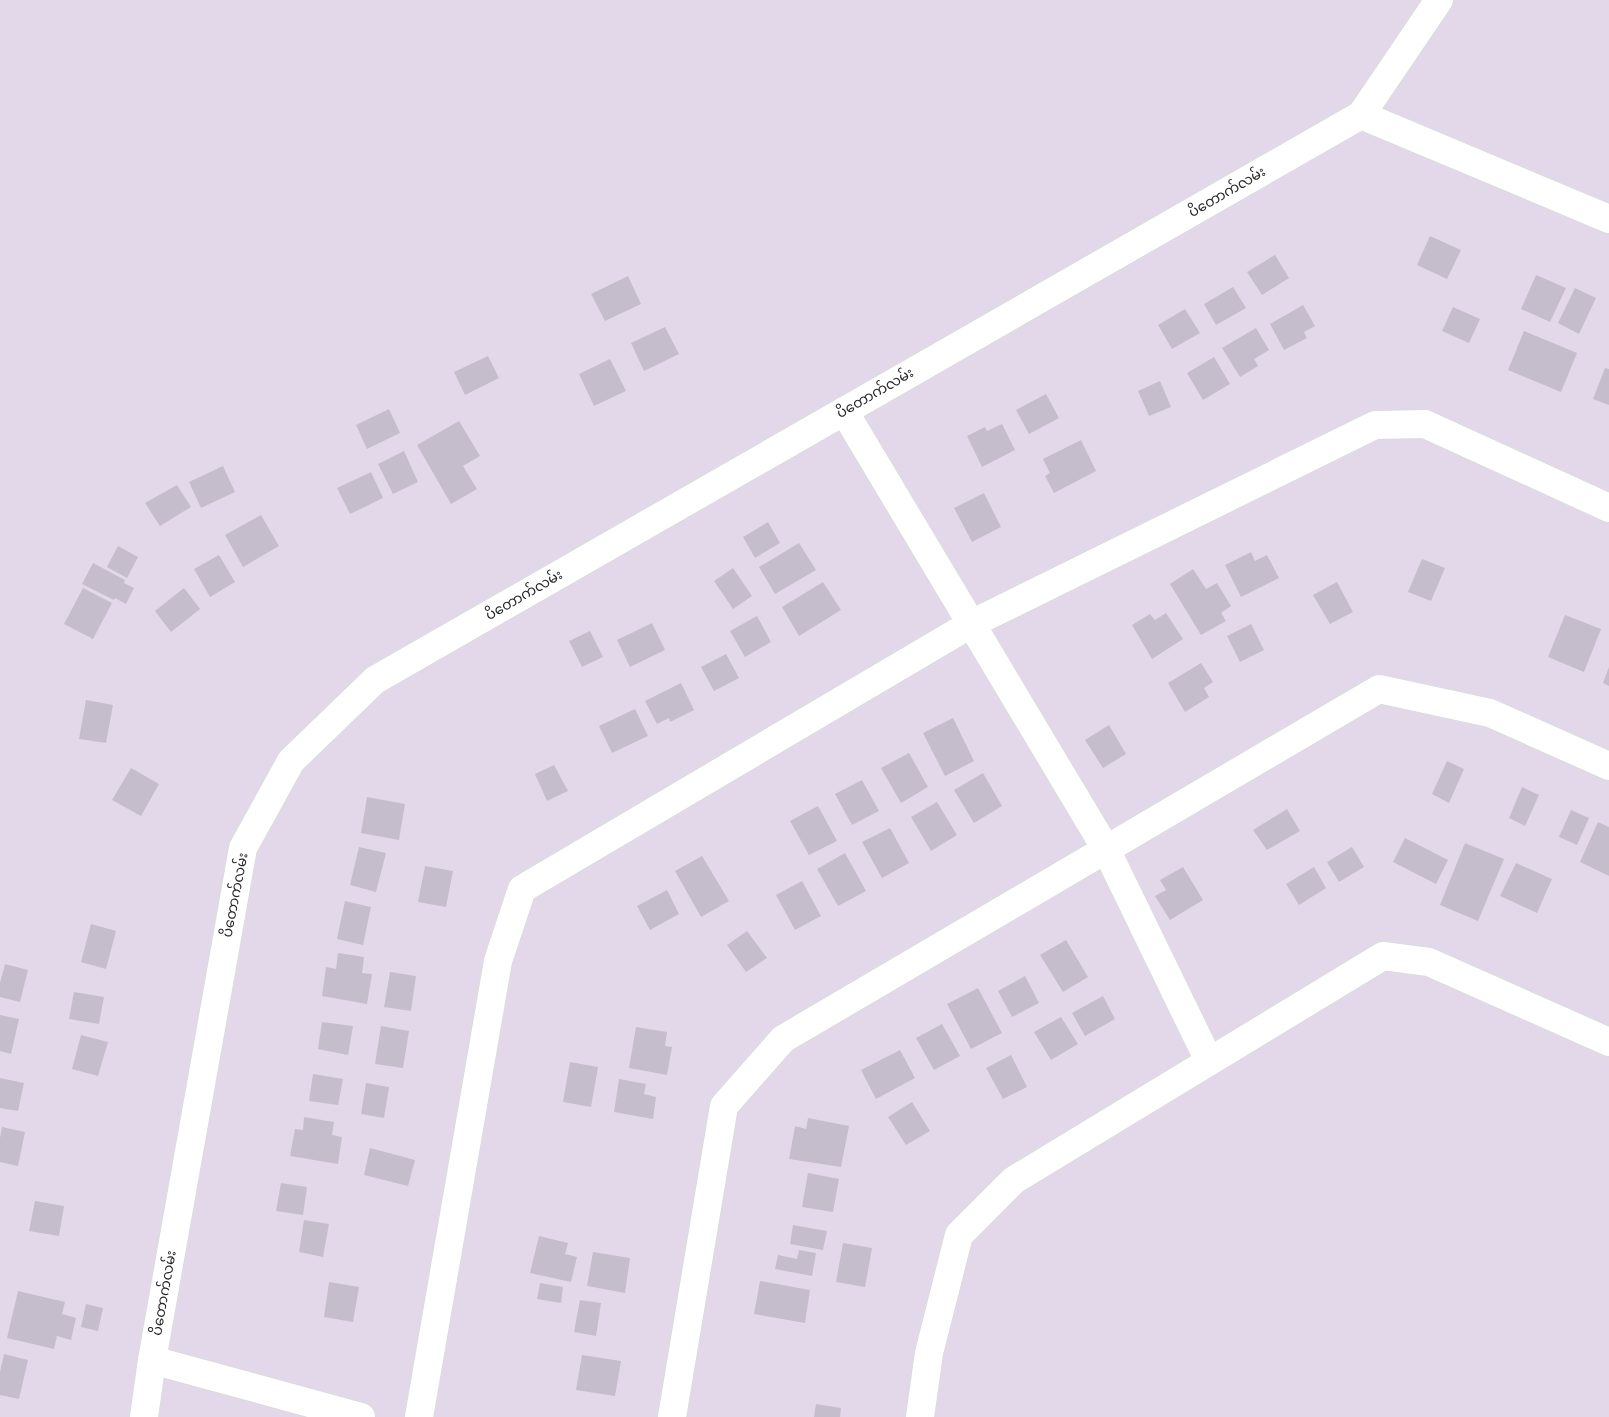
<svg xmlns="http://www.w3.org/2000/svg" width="1609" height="1417" font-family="'Varela Round','Noto Sans Myanmar',sans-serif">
	<rect width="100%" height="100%" fill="#e2d8e9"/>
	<g fill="#c6bdcc">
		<path d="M1430,236L1461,250L1447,279L1417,265Z"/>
		<path d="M1275,255L1289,278L1262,295L1247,272Z"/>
		<path d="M1536,275L1566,288L1550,322L1521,309Z"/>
		<path d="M628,276L641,304L605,321L591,294Z"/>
		<path d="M1233,287L1246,308L1216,325L1204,304Z"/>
		<path d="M1575,288L1596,298L1579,334L1558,323Z"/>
		<path d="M1303,305L1315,326L1304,332L1307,338L1284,350L1270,324Z"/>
		<path d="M1453,307L1480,319L1469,343L1442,331Z"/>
		<path d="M1185,309L1200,333L1172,349L1158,325Z"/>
		<path d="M665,327L679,354L644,371L631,343Z"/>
		<path d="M1256,328L1269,350L1254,359L1258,366L1240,377L1222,348Z"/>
		<path d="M1524,331L1577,353L1561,392L1508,370Z"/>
		<path d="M488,356L499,378L465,395L454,372Z"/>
		<path d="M1214,357L1230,384L1203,400L1187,373Z"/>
		<path d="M610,359L626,391L594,406L579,374Z"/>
		<path d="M1605,368L1609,369V405L1593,399Z"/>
		<path d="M1160,381L1171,407L1149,416L1138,391Z"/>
		<path d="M1046,394L1059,418L1029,434L1016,410Z"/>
		<path d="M389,409L400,433L367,449L356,425Z"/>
		<path d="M459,421L480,456L463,466L477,489L451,504L417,445Z"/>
		<path d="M1002,424L1015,450L982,467L967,436L985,427L987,431Z"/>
		<path d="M1081,440L1096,471L1054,493L1045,476L1050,473L1043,459Z"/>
		<path d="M404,451L418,482L393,494L378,464Z"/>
		<path d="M223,466L235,492L201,508L189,482Z"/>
		<path d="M371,472L383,498L350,514L337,488Z"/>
		<path d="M177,485L191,507L160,526L145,503Z"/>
		<path d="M984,493L1001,527L972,542L954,508Z"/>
		<path d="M261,515L279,546L243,567L225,535Z"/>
		<path d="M768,522L780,543L755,558L743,537Z"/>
		<path d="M799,543L816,570L775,594L759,567Z"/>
		<path d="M118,546L138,557L127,578L107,567Z"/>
		<path d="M1251,552L1255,561L1267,555L1279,578L1241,597L1225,565Z"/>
		<path d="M219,555L235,582L210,597L194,569Z"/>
		<path d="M1422,559L1445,568L1431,601L1408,592Z"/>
		<path d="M93,563L125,580L124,583L134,588L126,604L115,598L114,600L82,584Z"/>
		<path d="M733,568L752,596L733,609L714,581Z"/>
		<path d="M1193,569L1206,589L1217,583L1231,606L1221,613L1226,621L1201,635L1170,584Z"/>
		<path d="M823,582L841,610L799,636L782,607Z"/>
		<path d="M1337,582L1353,612L1330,624L1313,595Z"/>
		<path d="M83,588L112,603L93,639L64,624Z"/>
		<path d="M184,588L200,609L171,632L155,611Z"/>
		<path d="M1166,613L1183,639L1152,659L1132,625L1150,614L1155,620Z"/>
		<path d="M1565,615L1601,629L1584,672L1548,657Z"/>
		<path d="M757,616L771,642L745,657L730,631Z"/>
		<path d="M652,623L665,650L630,667L617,640Z"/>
		<path d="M1251,624L1264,650L1240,662L1227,636Z"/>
		<path d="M590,631L603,657L582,667L569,641Z"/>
		<path d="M726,654L739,678L714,691L701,667Z"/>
		<path d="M1201,663L1213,682L1204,688L1209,697L1185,712L1168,683Z"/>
		<path d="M1609,667V686L1603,683Z"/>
		<path d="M681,683L694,710L670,722L669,718L657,724L645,701Z"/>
		<path d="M86,700L113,705L106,743L79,739Z"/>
		<path d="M635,709L648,736L612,753L599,726Z"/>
		<path d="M953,718L974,761L945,776L923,733Z"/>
		<path d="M1109,725L1126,754L1103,768L1085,740Z"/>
		<path d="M909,753L928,787L901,803L881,768Z"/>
		<path d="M1447,761L1464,769L1449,803L1432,794Z"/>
		<path d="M554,765L568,791L547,801L535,774Z"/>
		<path d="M131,768L159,784L141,816L112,800Z"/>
		<path d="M983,773L1002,806L974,823L954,790Z"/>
		<path d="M862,780L879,811L852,825L835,794Z"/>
		<path d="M1522,787L1539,795L1525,826L1509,818Z"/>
		<path d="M367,797L405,804L399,840L361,833Z"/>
		<path d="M937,802L957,835L931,851L911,817Z"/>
		<path d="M818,806L837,841L809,855L790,821Z"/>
		<path d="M1287,809L1300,831L1267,850L1253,830Z"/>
		<path d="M1571,810L1589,818L1577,845L1559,837Z"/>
		<path d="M1598,822L1609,827V876L1580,862Z"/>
		<path d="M890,828L909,863L882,878L862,842Z"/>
		<path d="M1405,838L1448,860L1436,884L1393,862Z"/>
		<path d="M1465,843L1504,859L1478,921L1440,905Z"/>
		<path d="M359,847L386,853L376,892L350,885Z"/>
		<path d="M1352,847L1364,867L1339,882L1327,862Z"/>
		<path d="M845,853L866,891L838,906L817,869Z"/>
		<path d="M702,856L729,901L701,917L675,871Z"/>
		<path d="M1516,863L1552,879L1537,913L1500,896Z"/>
		<path d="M425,866L453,871L446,907L418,902Z"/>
		<path d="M1183,867L1203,900L1170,920L1155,896L1166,890L1160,880Z"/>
		<path d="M1314,867L1326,888L1299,905L1286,884Z"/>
		<path d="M802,881L821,916L795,930L776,895Z"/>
		<path d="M667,890L679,914L650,930L637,906Z"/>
		<path d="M345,901L371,907L363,945L337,939Z"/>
		<path d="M91,924L116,931L106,969L81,962Z"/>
		<path d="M747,931L767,958L746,972L727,945Z"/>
		<path d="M1066,940L1088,977L1063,992L1040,955Z"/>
		<path d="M338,953L364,957L362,973L372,974L367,1004L322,996L326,967L336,969Z"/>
		<path d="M5,964L28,970L20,1002L0,997V983Z"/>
		<path d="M390,972L416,976L411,1011L384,1007Z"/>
		<path d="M1025,976L1039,1003L1012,1017L998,991Z"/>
		<path d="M978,988L1002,1033L971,1049L947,1004Z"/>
		<path d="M74,992L104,997L99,1024L69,1019Z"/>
		<path d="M1103,996L1115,1019L1085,1036L1072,1013Z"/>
		<path d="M0,1015L19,1019L11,1054L0,1051Z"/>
		<path d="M1061,1017L1078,1044L1051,1060L1034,1032Z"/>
		<path d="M322,1022L353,1026L348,1055L318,1049Z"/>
		<path d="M942,1024L960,1056L934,1070L916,1038Z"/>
		<path d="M381,1026L409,1031L403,1068L375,1064Z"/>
		<path d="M636,1027L667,1032L665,1046L672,1047L667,1075L629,1068Z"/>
		<path d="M81,1035L108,1042L98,1076L72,1069Z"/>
		<path d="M900,1050L915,1078L876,1099L861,1070Z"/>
		<path d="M1011,1055L1027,1087L1003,1099L986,1068Z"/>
		<path d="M570,1062L598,1067L591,1107L563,1102Z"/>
		<path d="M313,1074L343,1079L338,1105L309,1101Z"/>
		<path d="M0,1078L24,1083L18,1111L0,1108Z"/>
		<path d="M619,1079L646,1084L644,1094L656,1097L653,1119L614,1112Z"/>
		<path d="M366,1083L389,1087L384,1118L361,1114Z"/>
		<path d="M912,1102L930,1131L906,1145L888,1117Z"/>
		<path d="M304,1117L334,1122L332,1135L342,1137L338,1164L290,1156L295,1129L303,1130Z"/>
		<path d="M808,1118L849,1126L841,1167L789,1159L795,1126L806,1129Z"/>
		<path d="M2,1127L25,1132L18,1166L0,1162V1138Z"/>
		<path d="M370,1148L415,1160L408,1186L364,1175Z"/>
		<path d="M808,1173L839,1179L833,1212L802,1207Z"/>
		<path d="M281,1183L307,1187L303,1215L276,1211Z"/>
		<path d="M35,1201L64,1206L59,1236L29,1231Z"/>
		<path d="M304,1220L329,1224L323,1257L299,1252Z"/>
		<path d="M793,1225L827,1231L823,1250L790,1244Z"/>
		<path d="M539,1236L568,1243L565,1254L577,1257L571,1282L530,1273Z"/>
		<path d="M843,1243L872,1248L865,1287L836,1282Z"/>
		<path d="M799,1250L816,1253L812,1276L775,1269L778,1255L797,1259Z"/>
		<path d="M593,1252L630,1258L625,1293L587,1286Z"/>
		<path d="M760,1281L810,1290L805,1323L754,1314Z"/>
		<path d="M329,1282L359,1287L353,1322L324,1317Z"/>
		<path d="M540,1283L563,1287L561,1303L537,1299Z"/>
		<path d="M18,1291L65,1302L62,1314L76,1318L71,1340L57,1336L54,1349L7,1338Z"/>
		<path d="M580,1300L601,1303L596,1336L574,1332Z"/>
		<path d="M86,1304L103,1308L98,1331L81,1327Z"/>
		<path d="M4,1354L28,1360L19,1399L0,1395V1372Z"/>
		<path d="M582,1355L621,1361L615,1396L576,1390Z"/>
		<path d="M816,1404L841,1408L840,1417H814Z"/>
	</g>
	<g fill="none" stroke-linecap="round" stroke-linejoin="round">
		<g stroke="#d1e0ce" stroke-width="29">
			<g id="street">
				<path d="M1361,115L1609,219"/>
				<path d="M844,411L1106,849L1209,1061"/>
				<path d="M152,1360L361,1417"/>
				<path d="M419,1417L498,961L522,889L971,624L1375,425L1425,424L1609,508"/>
				<path d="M672,1417L724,1106L783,1039L1379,689L1490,713L1609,766"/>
				<path d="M920,1417L929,1353L959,1235L1014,1180L1383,956L1429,962L1609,1042"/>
			</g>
		</g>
		<g stroke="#d1e0ce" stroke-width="29">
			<path id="secondary" d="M144,1417L152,1360L243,848L291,761L375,680L1361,115L1439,0"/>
		</g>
		<use href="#street" stroke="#fff" stroke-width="28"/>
		<use href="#secondary" stroke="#fff" stroke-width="28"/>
	</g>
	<g text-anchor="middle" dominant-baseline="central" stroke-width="4" stroke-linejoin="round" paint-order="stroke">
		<g font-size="14" fill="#272727" stroke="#fff">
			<text transform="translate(1227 192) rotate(-30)">ပိတောက်လမ်း</text>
			<text transform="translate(875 393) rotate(-30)">ပိတောက်လမ်း</text>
			<text transform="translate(524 595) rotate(-30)">ပိတောက်လမ်း</text>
			<text transform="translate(235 895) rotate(-79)">ပိတောက်လမ်း</text>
			<text transform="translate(164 1293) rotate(-80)">ပိတောက်လမ်း</text>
		</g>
	</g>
</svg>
